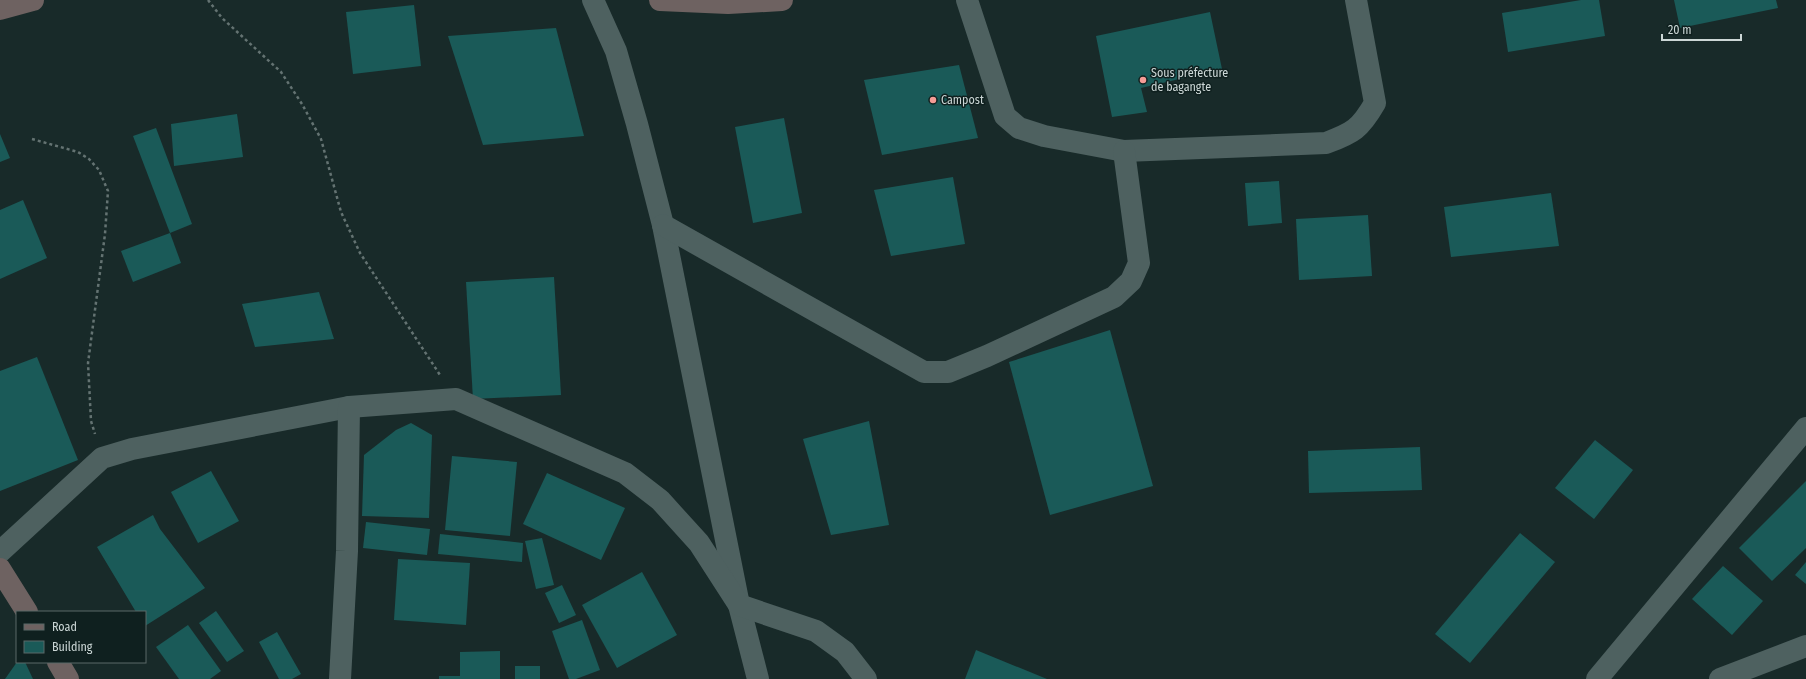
<svg xmlns="http://www.w3.org/2000/svg" width="1806" height="679" font-family="'Fira Sans Condensed',sans-serif">
	<rect width="100%" height="100%" fill="#182a29"/>
	<g fill="#1a5a58">
		<path d="M1581,0H1599L1605,36L1508,52L1502,13Z"/>
		<path d="M1674,0H1776L1778,8L1680,28Z"/>
		<path d="M414,5L421,66L353,74L346,12Z"/>
		<path d="M1210,12L1222,69L1141,88L1147,112L1112,117L1096,36Z"/>
		<path d="M556,28L584,136L483,145L448,36Z"/>
		<path d="M959,65L978,138L882,155L864,80Z"/>
		<path d="M237,114L243,157L174,166L171,124Z"/>
		<path d="M784,118L802,213L753,223L735,127Z"/>
		<path d="M156,128L192,224L170,233L133,136Z"/>
		<path d="M0,134L10,158L0,162Z"/>
		<path d="M953,177L965,244L891,256L874,190Z"/>
		<path d="M1279,181L1282,223L1248,226L1245,183Z"/>
		<path d="M1551,193L1559,246L1451,257L1444,207Z"/>
		<path d="M23,200L47,258L0,279V210Z"/>
		<path d="M1368,215L1372,276L1299,280L1296,219Z"/>
		<path d="M170,233L181,263L133,282L121,251Z"/>
		<path d="M554,277L561,395L473,399L466,282Z"/>
		<path d="M319,292L334,339L255,347L242,304Z"/>
		<path d="M1110,330L1153,486L1050,515L1009,362Z"/>
		<path d="M37,357L78,460L0,491V371Z"/>
		<path d="M869,421L889,525L831,535L803,439Z"/>
		<path d="M411,423L432,435L429,518L362,516L364,455L396,430Z"/>
		<path d="M1595,440L1633,470L1594,519L1555,488Z"/>
		<path d="M1420,447L1422,490L1309,493L1308,451Z"/>
		<path d="M452,456L517,462L510,536L445,530Z"/>
		<path d="M211,471L239,521L198,543L171,492Z"/>
		<path d="M547,473L625,508L601,560L523,524Z"/>
		<path d="M1806,481V548L1772,581L1739,548Z"/>
		<path d="M153,515L160,529L205,588L145,626V612H136L97,547Z"/>
		<path d="M366,522L430,529L427,555L363,548Z"/>
		<path d="M1520,533L1555,562L1470,663L1435,634Z"/>
		<path d="M440,534L523,543L522,562L438,554Z"/>
		<path d="M542,538L554,585L536,589L525,541Z"/>
		<path d="M398,559L470,563L466,625L394,620Z"/>
		<path d="M1806,562V584L1795,575Z"/>
		<path d="M1723,566L1763,601L1732,635L1692,599Z"/>
		<path d="M642,572L677,635L617,668L582,605Z"/>
		<path d="M562,585L576,615L559,623L545,593Z"/>
		<path d="M216,611L244,651L227,662L199,623Z"/>
		<path d="M582,620L600,670L576,679H569L552,631Z"/>
		<path d="M188,625L221,671L210,679H179L156,647Z"/>
		<path d="M277,632L301,674L292,679H279L259,642Z"/>
		<path d="M976,650L1047,679H965Z"/>
		<path d="M500,651V679H439V676H460V652Z"/>
		<path d="M17,662H25L33,679H5Z"/>
		<rect x="515" y="666" width="25" height="13"/>
	</g>
	<g fill="none" stroke-linecap="round" stroke-linejoin="round">
		<g stroke="#647372" stroke-width="2.5" stroke-dasharray="3 3" stroke-linecap="butt">
			<path d="M208,0L222,18L281,72L302,104L321,139L341,212L360,253L440,375"/>
			<path d="M32,139L78,152L89,159L99,170L108,191L105,234L88,363L91,421L95,434"/>
		</g>
		<g stroke="#4e6160" stroke-width="22">
			<path d="M593,0L616,51L637,124L663,225L739,605L758,679"/>
			<path d="M967,0L1005,116L1019,128L1044,136L1124,151L1326,143C1353,133 1360,129 1375,103L1356,0"/>
			<path d="M663,225L924,372H948L987,356L1114,297L1131,281L1139,263L1124,151"/>
			<path d="M0,552L102,458L132,449L349,407"/>
			<path d="M340,679L347,551L349,407L456,399L625,473L660,500L699,543L739,605L816,631L845,652L866,679"/>
			<path d="M1597,679L1806,428"/>
			<path d="M1720,679L1806,646"/>
		</g>
		<g stroke="#6e6261" stroke-width="22">
			<path d="M660,0L728,3L782,0"/>
			<path d="M0,9L33,0"/>
			<path d="M0,569L27,612"/>
			<path d="M58,662L68,679"/>
		</g>
	</g>
	<g fill="#f59c96" stroke="#0f201f" stroke-width="1.5">
		<circle cx="1143" cy="80" r="4"/>
		<circle cx="933" cy="100" r="4"/>
	</g>
	<g text-anchor="middle" dominant-baseline="central" stroke-width="3" stroke-linejoin="round" paint-order="stroke">
		<g font-size="12" fill="#ccd7d6" stroke="#0f201f" text-anchor="start">
			<text x="1151" y="73">Sous préfecture<tspan x="1151" dy="14">de bagangte</tspan></text>
			<text x="941" y="100">Campost</text>
		</g>
	</g>
	<rect x="16" y="611" width="130" height="52" fill="#0f201f" stroke="#5b6968"/>
	<rect x="24" y="624" width="20" height="6" fill="#6e6261" stroke="#5b6968"/>
	<text x="52" y="631" font-size="12" fill="#ccd7d6">Road</text>
	<rect x="24" y="641" width="20" height="12" fill="#1a5a58" stroke="#5b6968"/>
	<text x="52" y="651" font-size="12" fill="#ccd7d6">Building</text>
	<path d="M1662 34v6h79v-6" fill="none" stroke="#ccd7d6" stroke-width="2"/>
	<text x="1668" y="34" font-size="12" fill="#ccd7d6" stroke="#0f201f" stroke-width="3" paint-order="stroke">20 m</text>
</svg>
